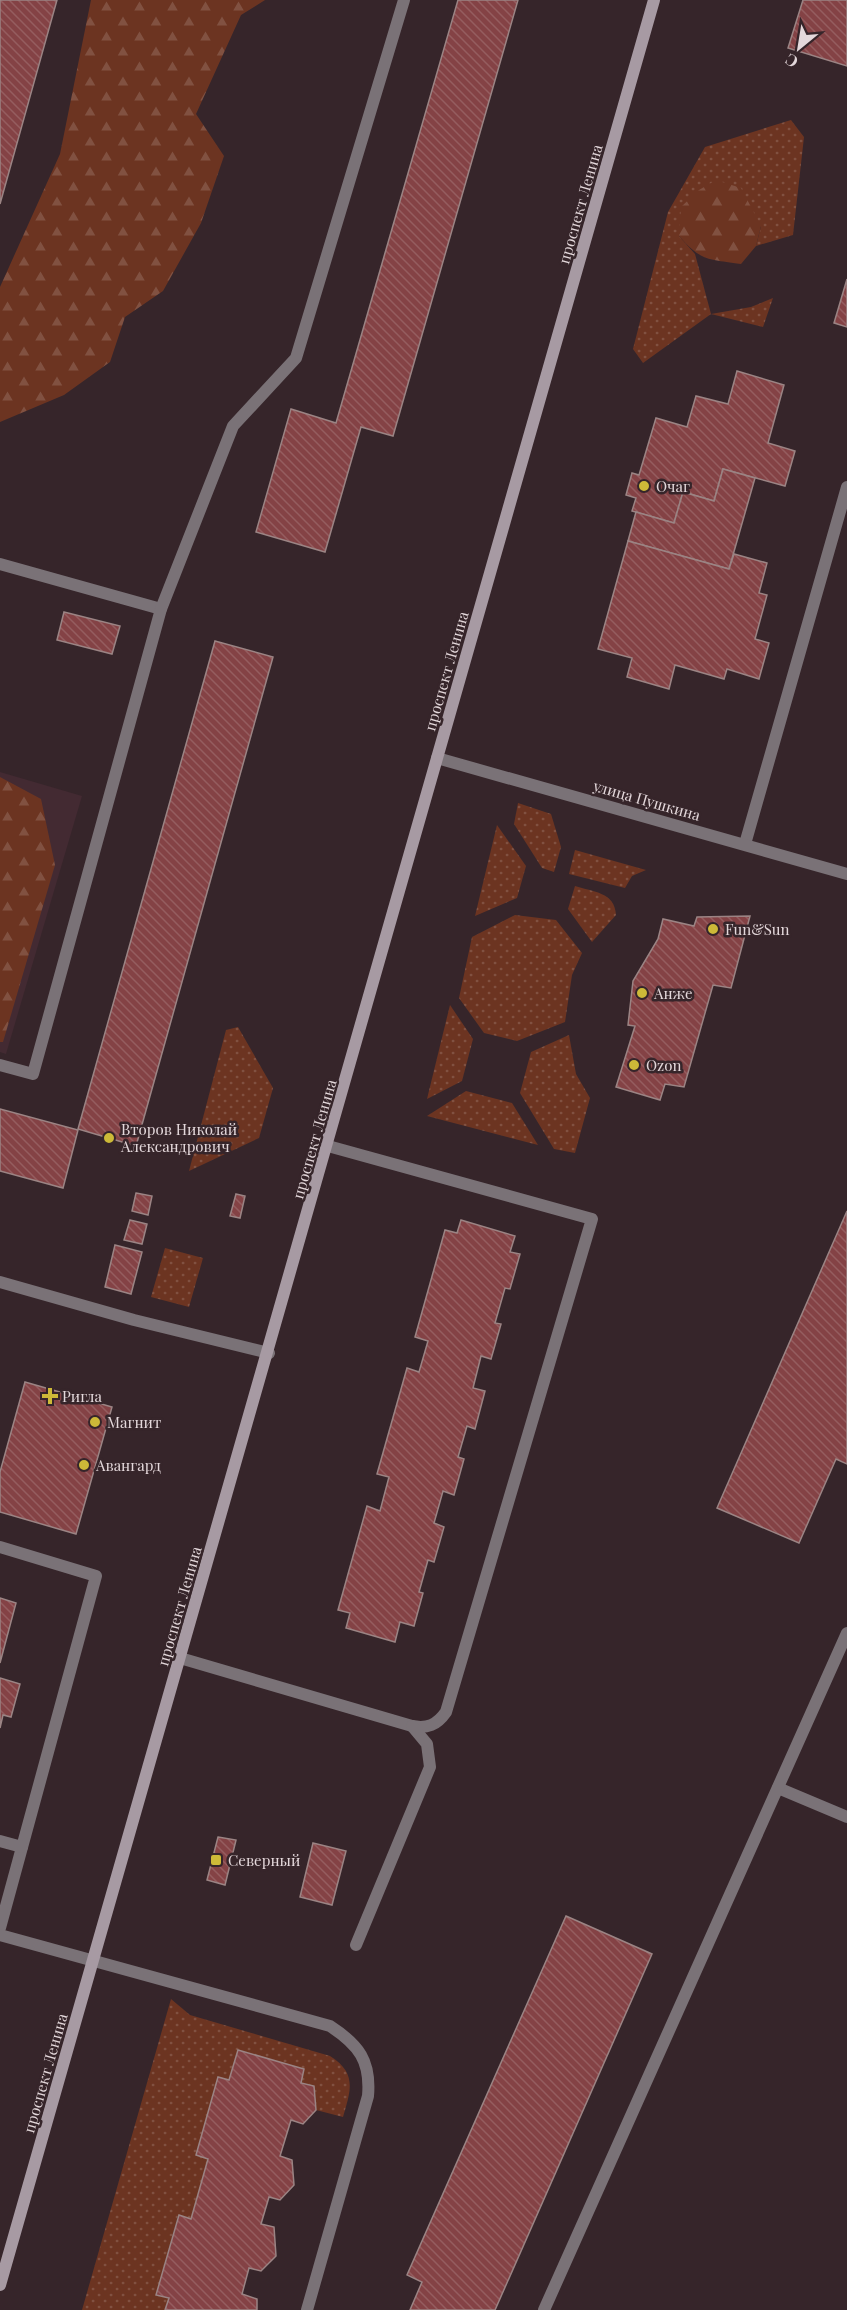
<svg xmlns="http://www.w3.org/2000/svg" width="847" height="2310" font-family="'Playfair Display',serif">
	<defs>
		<pattern id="grass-dots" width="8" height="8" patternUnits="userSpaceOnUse" patternTransform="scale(1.5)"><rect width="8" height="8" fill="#6c3421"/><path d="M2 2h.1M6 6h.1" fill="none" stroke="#815141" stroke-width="1.8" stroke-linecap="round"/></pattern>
		<pattern id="forest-firs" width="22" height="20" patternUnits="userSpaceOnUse" patternTransform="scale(1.5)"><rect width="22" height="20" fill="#6c3421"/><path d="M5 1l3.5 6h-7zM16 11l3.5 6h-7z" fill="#815141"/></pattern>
		<pattern id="building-back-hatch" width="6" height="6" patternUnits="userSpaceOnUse" patternTransform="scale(1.5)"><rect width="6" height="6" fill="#844245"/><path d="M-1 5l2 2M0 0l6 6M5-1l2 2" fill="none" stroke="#955d5f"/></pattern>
	</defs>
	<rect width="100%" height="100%" fill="#36252a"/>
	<path fill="#432a32" d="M0,772L82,796L6,1054L0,1052Z"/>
	<g fill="url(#grass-dots)">
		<path d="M791,120L804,137L793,235L756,246L761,226L679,236L695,254L711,314L751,307L773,298L763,327L711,314L643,363L633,349L668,212L705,147Z"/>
		<path d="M518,803L551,814L561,847L554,872L542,868L514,824Z"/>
		<path d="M497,825L526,866L517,898L475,916Z"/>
		<path d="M575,850L646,870L632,876L625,888L569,874Z"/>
		<path d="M575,886C593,892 615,892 616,915L592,942L568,909Z"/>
		<path d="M515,915L556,920L582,953L572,975L565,1022L517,1041L484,1033L459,998L472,937Z"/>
		<path d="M450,1005L473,1039L462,1081L427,1099Z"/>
		<path d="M238,1027L273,1088L259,1138L189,1171L226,1030Z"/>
		<path d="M569,1035L576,1074L590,1098L575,1153L554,1149L520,1093L531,1052Z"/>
		<path d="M466,1091L512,1103L538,1145L427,1116Z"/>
		<path d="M165,1248L203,1258L189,1307L151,1297Z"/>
		<path d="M171,1999L190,2015L330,2056C357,2073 351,2090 343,2117L316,2110L314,2086L301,2083L304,2069L238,2050L229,2080L218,2077L196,2155L208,2159L191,2219L178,2216L156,2295L169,2298L165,2310H82Z"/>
	</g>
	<g fill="url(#forest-firs)">
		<path d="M91,0H265L241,15L196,114L224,156L201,223L163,291L125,317L110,362L64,395L0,422V287L60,154Z"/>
		<path d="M716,180L741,188L761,226L756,246L741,264C708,259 702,262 679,236L681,207L699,190Z"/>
		<path d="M0,777L41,799L55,865L3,1042H0Z"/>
	</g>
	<g fill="url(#building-back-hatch)" stroke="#9b8484" stroke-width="1.5">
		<path d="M0,0H57L0,204Z"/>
		<path d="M458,0H518L393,436L361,427L325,552L256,532L291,409L336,423Z"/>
		<path d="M803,0H847V66L788,48Z"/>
		<path d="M847,279V327L834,323Z"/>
		<path d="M737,371L784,385L768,443L795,451L785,486L723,469L714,501L683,492L674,523L632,511L636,498L626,495L632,473L639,475L656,418L687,427L696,396L728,404Z"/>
		<path d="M723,469L755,478L729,569L628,541L636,512L674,523L683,492L714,501Z"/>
		<path d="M628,541L729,569L734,554L767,563L759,593L767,595L755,639L769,643L759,679L727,669L724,679L675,665L669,689L627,677L632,658L598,649Z"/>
		<path d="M64,612L120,626L112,654L57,640Z"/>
		<path d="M215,641L273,657L136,1146L78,1129Z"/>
		<path d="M750,916L731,988L713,985L684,1087L665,1084L660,1100L616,1087L635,1026L628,1025L633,981L658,939L663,919L694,926L697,917Z"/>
		<path d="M0,1109L78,1130L63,1188L0,1171Z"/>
		<path d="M136,1193L152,1196L148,1215L132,1211Z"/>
		<path d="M236,1194L245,1196L240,1218L230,1216Z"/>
		<path d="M847,1211V1464L836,1459L799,1543L717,1508Z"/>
		<path d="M130,1220L147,1224L142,1244L124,1240Z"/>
		<path d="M461,1220L515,1236L510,1252L520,1254L510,1289L505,1288L495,1323L501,1324L491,1359L481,1356L473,1388L485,1391L475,1429L467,1426L458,1457L464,1459L454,1495L443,1491L434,1523L444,1527L434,1562L428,1560L419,1592L423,1593L414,1626L400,1622L395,1642L346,1628L350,1613L338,1610L367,1506L380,1511L389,1477L377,1474L407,1368L419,1372L428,1341L415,1337L445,1230L457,1233Z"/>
		<path d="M115,1245L142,1252L131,1294L105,1287Z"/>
		<path d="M25,1382L112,1407L76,1534L0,1512V1472Z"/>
		<path d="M0,1598L16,1603L0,1663Z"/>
		<path d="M0,1678L20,1684L11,1717L3,1715L0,1728Z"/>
		<path d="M218,1837L236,1840L225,1885L207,1880Z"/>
		<path d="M313,1843L346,1851L332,1905L300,1897Z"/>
		<path d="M566,1916L652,1954L495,2310H410L422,2282L407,2275Z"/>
		<path d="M238,2050L304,2069L301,2083L314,2086L316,2110L303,2124L291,2120L280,2156L292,2160L294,2185L280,2200L269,2197L261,2224L274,2227L276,2256L261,2271L249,2268L242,2294L257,2299V2310H165L169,2298L156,2295L179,2215L191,2219L208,2159L196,2155L218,2077L229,2080Z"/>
	</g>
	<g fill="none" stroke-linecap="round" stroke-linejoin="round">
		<g stroke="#7a7277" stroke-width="12">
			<path d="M0,564L161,609"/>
			<path d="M745,844L847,487"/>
			<path d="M0,1065L33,1074L161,609L233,426L296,358L404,0"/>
			<path d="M0,1547L96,1576L0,1928"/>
			<path d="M180,1658L412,1726C427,1729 437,1725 446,1712L592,1219L328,1146"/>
			<path d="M778,1788L847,1817"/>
			<path d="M0,1841L22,1847"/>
			<path d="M0,1935L330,2026C359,2045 371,2061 368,2096L307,2310"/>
			<path d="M356,1945L430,1767L427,1744L412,1726"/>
			<path d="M544,2310L847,1633"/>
		</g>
		<g stroke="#7a7277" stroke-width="12">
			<path d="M437,758L847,874"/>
			<path d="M0,1282L134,1320L269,1353"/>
		</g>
		<path stroke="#a79aa3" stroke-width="12" d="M0,2285L654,0"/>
	</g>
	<g fill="#cdb938" stroke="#36252a" stroke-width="2">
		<circle cx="644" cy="486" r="6"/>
		<circle cx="713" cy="929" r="6"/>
		<circle cx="642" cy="993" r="6"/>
		<circle cx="634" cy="1065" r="6"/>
		<circle cx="109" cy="1138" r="6"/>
		<path d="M47 1387h6v6h6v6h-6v6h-6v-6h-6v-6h6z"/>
		<circle cx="95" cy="1422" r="6"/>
		<circle cx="84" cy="1465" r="6"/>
		<rect x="210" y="1854" width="12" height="12" rx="3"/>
	</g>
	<g text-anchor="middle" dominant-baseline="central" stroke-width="5" stroke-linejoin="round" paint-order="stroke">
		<g font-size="15" fill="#e4d8db" stroke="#36252a">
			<text transform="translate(580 204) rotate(-74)">проспект Ленина</text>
			<text transform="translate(446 671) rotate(-74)">проспект Ленина</text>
			<text transform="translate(647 800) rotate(16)">улица Пушкина</text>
			<text transform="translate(314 1139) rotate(-74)">проспект Ленина</text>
			<text transform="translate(179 1606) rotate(-74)">проспект Ленина</text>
			<text transform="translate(45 2073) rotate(-74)">проспект Ленина</text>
		</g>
		<g font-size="15" fill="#e4d8db" stroke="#36252a" text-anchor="start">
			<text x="656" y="486">Очаг</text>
			<text x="725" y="929">Fun&amp;Sun</text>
			<text x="654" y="993">Анже</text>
			<text x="646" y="1065">Ozon</text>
			<text x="121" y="1129">Второв Николай<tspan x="121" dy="17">Александрович</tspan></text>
			<text x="62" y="1396">Ригла</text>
			<text x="107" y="1422">Магнит</text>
			<text x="96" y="1465">Авангард</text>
			<text x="228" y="1860">Северный</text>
		</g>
	</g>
	<g transform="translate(799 48) rotate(210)" stroke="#36252a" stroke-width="4.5" paint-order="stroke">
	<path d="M0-4.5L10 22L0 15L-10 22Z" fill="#e4d8db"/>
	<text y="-9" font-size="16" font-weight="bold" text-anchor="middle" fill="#e4d8db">С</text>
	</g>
</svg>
